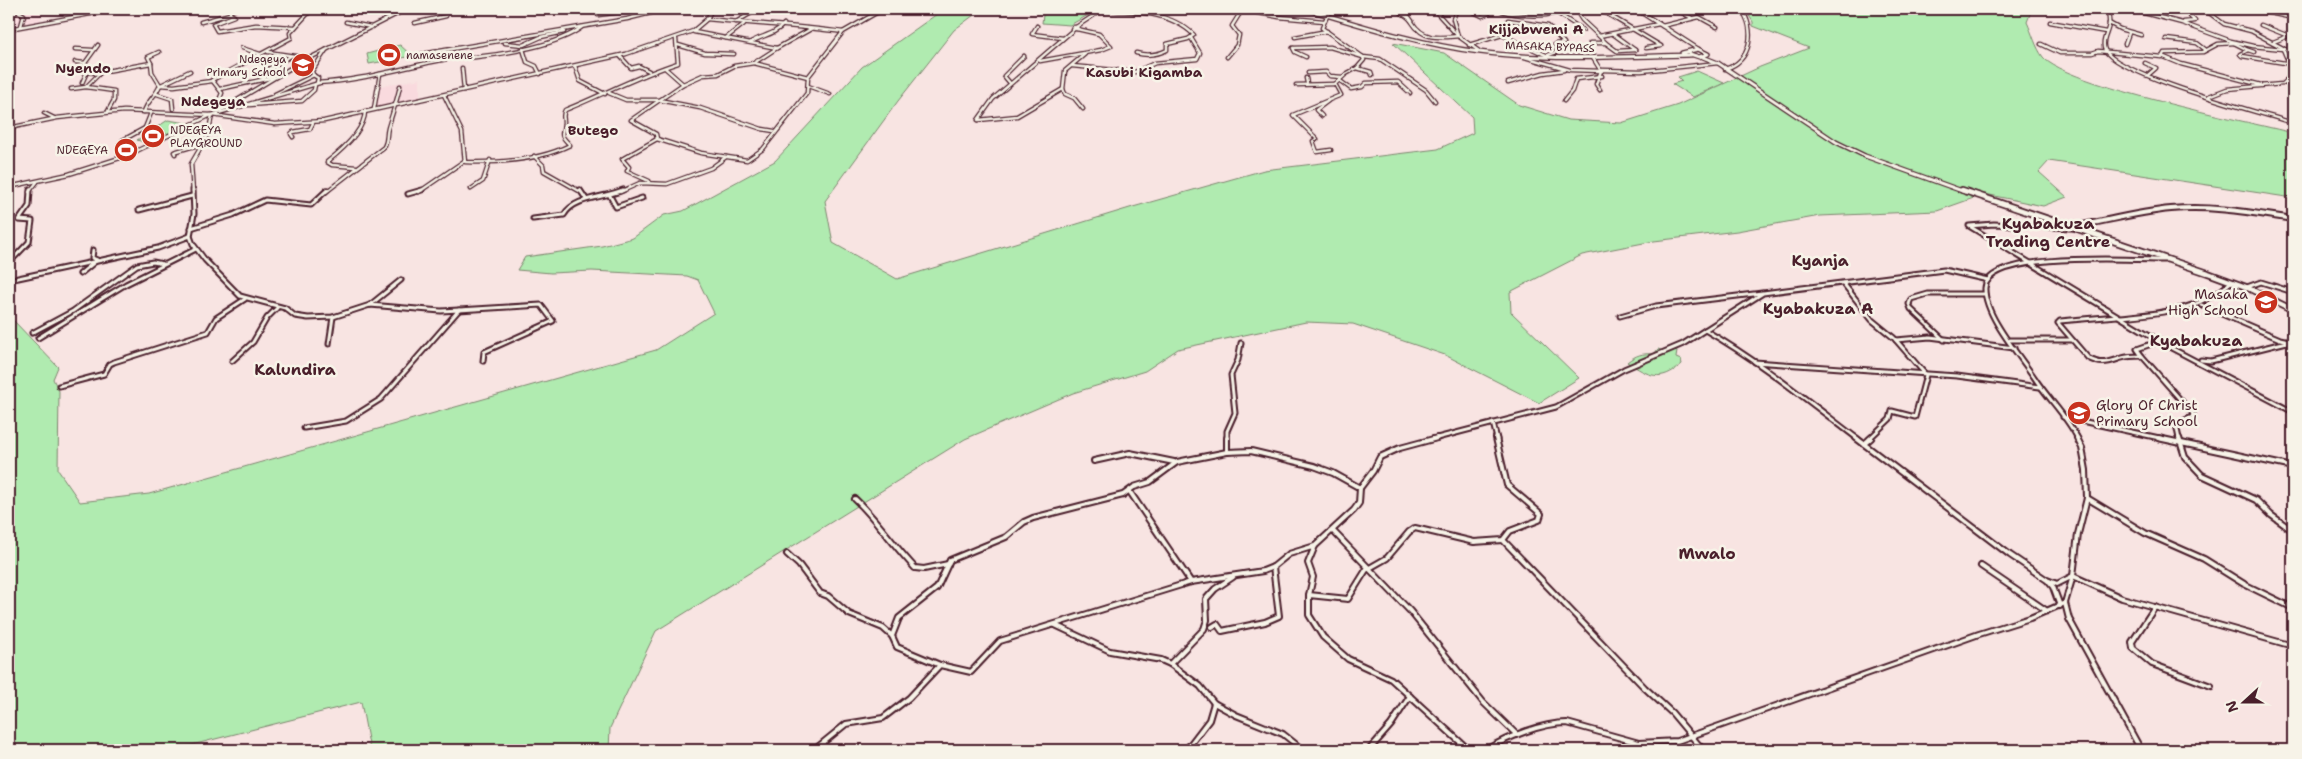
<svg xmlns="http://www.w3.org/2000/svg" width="2302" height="759" font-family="'Shantell Sans',sans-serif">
	<rect width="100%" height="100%" fill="#f8e4e2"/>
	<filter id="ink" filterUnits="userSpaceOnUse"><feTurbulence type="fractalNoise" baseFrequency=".02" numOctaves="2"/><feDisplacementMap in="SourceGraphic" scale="10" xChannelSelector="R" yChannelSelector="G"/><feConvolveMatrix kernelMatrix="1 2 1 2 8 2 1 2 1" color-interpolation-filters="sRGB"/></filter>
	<g filter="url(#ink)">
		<g fill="#f9dade">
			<path d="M9,9H42L40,22L9,28Z"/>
			<path d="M420,79V99L376,108L380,86Z"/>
		</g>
		<g fill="#b0ebb0" stroke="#7d856e">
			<path d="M944,9H982L954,30L898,101L825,201L833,243L897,279L1133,207L1264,170L1438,149L1473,133L1472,117L1393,43L1444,53L1519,105L1568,120L1621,123L1678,105L1760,67L1809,48L1753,26V22L1745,9H2032L2027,22C2032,33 2036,48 2043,57C2065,85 2250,122 2293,133V198L2049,161L2039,172L2067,197L2043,206L1985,194L1937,211L1820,216L1737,231L1654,241L1582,255L1510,292L1511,312L1579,378L1539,403L1445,355L1353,324L1306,322L1178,349L1145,371L1073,393L965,439L656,631L610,728L609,750H370L361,702L172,750H9V320H13L58,367L53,379L59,391L58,470L80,502L149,494L656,350L714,313L698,280L687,276L592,271L551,273L517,270L525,257L602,246L633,238L664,215L683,211L775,161L862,67Z"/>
			<path d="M1055,9H1099L1070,25L1042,23L1043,15Z"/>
			<path d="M400,45L412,56L369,64L367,54Z"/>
			<path d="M1697,71L1724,83L1693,97L1672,84L1682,81L1678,77Z"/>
			<path d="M168,120L193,124L150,144L137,140Z"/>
			<path d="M1675,348L1677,351L1676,358L1681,360L1682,364C1660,383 1649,376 1627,362C1636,355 1642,353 1654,354L1658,349L1664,351Z"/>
		</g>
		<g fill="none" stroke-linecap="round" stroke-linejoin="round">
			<g stroke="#4a1f2b" stroke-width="5">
				<g id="minor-far2">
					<path d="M14,9L24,15L21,26"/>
					<path d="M781,9L799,12"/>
					<path d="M1330,9L1322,28L1363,57L1364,60L1357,68L1371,72L1372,75"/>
					<path d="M1397,9C1401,14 1409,16 1412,22C1423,40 1438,38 1458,36L1453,19L1457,9"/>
					<path d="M1438,9L1436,12L1458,36L1479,51"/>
					<path d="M1468,9L1482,16L1489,13"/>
					<path d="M1575,9L1582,20L1599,36"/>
					<path d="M1599,9L1661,46L1646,48"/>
					<path d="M1675,9L1692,18"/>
					<path d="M2107,9C2108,14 2110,19 2109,24C2108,33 2101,41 2105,50C2117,75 2262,113 2293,123"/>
					<path d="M2129,9L2182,23L2231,41L2253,46L2293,50"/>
					<path d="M2182,9L2195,21L2184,22"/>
					<path d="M2198,9L2208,12L2224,24L2251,31L2283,48"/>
					<path d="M2251,9L2293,18"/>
					<path d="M1102,10C1133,11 1171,12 1194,35L1188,39L1167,44V50C1157,55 1147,56 1136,53"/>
					<path d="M1242,10L1279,17L1324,21"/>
					<path d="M1404,10L1412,21"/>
					<path d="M712,11H739"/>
					<path d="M1502,11C1518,16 1540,17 1557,13L1558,9H1576"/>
					<path d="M1557,13L1583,30"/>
					<path d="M230,14L234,16L213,24L217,31L256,25L295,27"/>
					<path d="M598,15L643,9"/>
					<path d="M1610,15L1628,9"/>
					<path d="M707,19C753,24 798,26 843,32"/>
					<path d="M1508,20L1548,26L1564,43L1555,44L1557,52L1548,55L1549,57"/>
					<path d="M201,22L230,14V11L236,9"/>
					<path d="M346,22L371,27"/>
					<path d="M736,22L758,9"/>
					<path d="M2050,22L2106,32"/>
					<path d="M415,23L446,16L448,9"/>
					<path d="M2109,23L2120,29L2141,35"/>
					<path d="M2261,25L2286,35V37L2273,42"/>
					<path d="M1037,26L1032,34L1063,38"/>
					<path d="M1662,26L1699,17L1717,27"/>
					<path d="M1073,27H1077L1078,29H1072Z"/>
					<path d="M1076,27L1102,10"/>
					<path d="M9,29L117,9"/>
					<path d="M694,32L777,48L811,29"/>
					<path d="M1613,34L1635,50"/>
					<path d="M1295,37L1327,31"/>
					<path d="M726,38L744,24"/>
					<path d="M2166,39L2197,43L2206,50"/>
					<path d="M751,42C763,35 774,35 784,24"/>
					<path d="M505,43L523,45L541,37L564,32"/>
					<path d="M1590,43H1606L1599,36L1659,24"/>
					<path d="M1606,43L1617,51L1635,50"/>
					<path d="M2234,43L2248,50L2240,54L2242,56L2291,64"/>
					<path d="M2041,44L2060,53H2092L2098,51L2162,57L2164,53L2203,52L2218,44L2235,43"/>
					<path d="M2125,44L2129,33"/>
					<path d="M678,45L705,53L734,54"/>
					<path d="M1469,45L1502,35L1548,56"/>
					<path d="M242,48L260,54"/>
					<path d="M1293,48L1330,47L1363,57L1380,59L1426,90L1435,101"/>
					<path d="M1293,48L1295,52L1306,57"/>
					<path d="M75,49L92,50"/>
					<path d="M523,49L527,62L536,66L540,74"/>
					<path d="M326,50L312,71L313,75L318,78L317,83C365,81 410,65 457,57C463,56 469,58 476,57C505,54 559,45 582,27"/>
					<path d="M2248,50L2254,52"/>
					<path d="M268,52L308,58"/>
					<path d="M422,54L627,19L667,9"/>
					<path d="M620,56L631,68L639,66L649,71"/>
					<path d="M1521,56L1570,70L1602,71"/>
					<path d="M1227,57L1237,45L1239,35L1232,26L1242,10"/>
					<path d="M2164,57L2181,64L2261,85"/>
					<path d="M1593,58L1601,71L1596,84L1600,90"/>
					<path d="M1040,61L1101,50L1111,46L1099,34L1077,29"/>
					<path d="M75,62L85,63L83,72L100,73"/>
					<path d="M85,63L98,45"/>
					<path d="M151,63L148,57L159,52"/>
					<path d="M754,63L808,77"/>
					<path d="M2145,63L2156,68L2148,75"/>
					<path d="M575,66L580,81L605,94"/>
					<path d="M1072,66L1135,72L1155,63L1197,59L1200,53L1191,38"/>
					<path d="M462,68L464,90"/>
					<path d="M1725,69C1752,61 1756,29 1741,9"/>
					<path d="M1602,70L1641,71L1718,63"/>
					<path d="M1308,73L1326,72L1330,76L1342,77"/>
					<path d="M264,78L261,77V73L291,56"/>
					<path d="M1306,78L1307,83"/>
					<path d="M1339,80L1351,89L1362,87L1366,83L1398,82L1410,93"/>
					<path d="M82,83L86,74"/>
					<path d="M1010,83L1004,76L1024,56"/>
					<path d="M1508,83L1543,73L1564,70"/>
					<path d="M2284,83L2293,86"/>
					<path d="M683,84L703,75L718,74L734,66L754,63L777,48"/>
					<path d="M161,85L190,71"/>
					<path d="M1296,85L1335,84"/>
					<path d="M808,86L830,94"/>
					<path d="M71,89L86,87"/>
					<path d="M220,89L275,77"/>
					<path d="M609,93L626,100H659L700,108L762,129L774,131"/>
					<path d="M157,94L172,99L173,109"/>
					<path d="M275,94L314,75"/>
					<path d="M444,95L462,132L465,162C498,163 540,160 570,145C558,133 563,136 564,123C564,117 562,115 565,110C603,95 639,75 678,63L676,39"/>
					<path d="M2209,96L2227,89L2282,84L2293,73L2283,49"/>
					<path d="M9,101L11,102L12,125L15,127"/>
					<path d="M1564,101L1572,91L1576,79L1602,76"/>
					<path d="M249,105L302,101L314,90L315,85"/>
					<path d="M226,106L218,103L222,93L212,80L291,38L290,33L312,9"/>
					<path d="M374,109L380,74"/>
					<path d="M1083,109L1074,98L1065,94L1063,89L1065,71L1085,54"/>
					<path d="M221,110L294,66L407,9"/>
					<path d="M108,111L114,100V91L86,87L101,72L151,63L152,72L160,85L174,86L212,81"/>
					<path d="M144,112C147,101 156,96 160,85"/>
					<path d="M44,113L54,118"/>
					<path d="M1322,116L1316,110L1328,101"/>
					<path d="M978,120L993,99L1073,30"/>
					<path d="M979,120L1017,116L1063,89"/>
					<path d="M9,128L57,118L124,111L212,115L275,124L324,121L626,54L693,31L707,19L712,9"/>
					<path d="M293,137L291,134L293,132L310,129L313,123"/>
					<path d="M657,139L701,153L747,160L763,149L807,93L808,77L843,32L883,9"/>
					<path d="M123,140L145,128L151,113"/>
					<path d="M1331,150L1317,152L1313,141L1317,139L1293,115L1341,95L1335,84L1346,74L1357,68"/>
					<path d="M175,154L174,152L201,144"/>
					<path d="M534,156L543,165L544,171L581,192"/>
					<path d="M356,167L332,165L327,162C341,151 365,130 365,111"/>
					<path d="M649,181L627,171L629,167L622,159L657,139L656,134L631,120L683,84L665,68"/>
					<path d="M9,187L69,174L126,156L211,115"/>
					<path d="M471,189L483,181L490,160"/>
					<path d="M29,192L37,182"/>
					<path d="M193,192L191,164L208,135L212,115L319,83"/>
					<path d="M326,192L384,147C388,140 386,135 388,128C392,114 397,101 400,86"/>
					<path d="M419,192L464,161"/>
					<path d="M620,192L640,183L667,184L711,168L726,157"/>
				</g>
			</g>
			<g stroke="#4a1f2b" stroke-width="7">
				<g id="minor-far1">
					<path d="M193,190L194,214L190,236L193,244L205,260L240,296L285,308L295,316L308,318L333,317L370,305L441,311L459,310L381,399L346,421L304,428"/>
					<path d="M580,190L586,199"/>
					<path d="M408,194L422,190"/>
					<path d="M610,196L616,207L642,198"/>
					<path d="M139,210L192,196"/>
					<path d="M533,219L564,215C574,197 604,198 623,190"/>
					<path d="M191,228L233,215L265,200L311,205L327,190"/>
					<path d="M2072,228L1994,224L1969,226L2173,349L2293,412"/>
					<path d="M9,263L29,242L32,221L19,220L29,206L30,190"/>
					<path d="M80,274L97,260L92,258L93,250"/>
					<path d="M9,280L158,248L190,236"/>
					<path d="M1843,283L1872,320L1894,338L1926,375L1915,417L1892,411L1890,419L1869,439"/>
					<path d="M2247,287L2261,282L2293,292"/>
					<path d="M370,305L401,280"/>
					<path d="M2201,305L2280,339L2293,342"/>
					<path d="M459,310L541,305L553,321L484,352L483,361"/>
					<path d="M1620,316L1656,306L1762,293"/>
					<path d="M2117,316L2060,321L2058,323L2088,358C2102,366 2109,362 2122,358C2128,356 2136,356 2142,356L2137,349L2160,341"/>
					<path d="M2121,317C2161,313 2200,311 2231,282"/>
					<path d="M1705,330C1759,361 1808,401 1858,439"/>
					<path d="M32,333L73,311L137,265L153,262L163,264"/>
					<path d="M38,338L126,284L196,249"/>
					<path d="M1896,340L1930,337L2014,348"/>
					<path d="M1944,340L1911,309L1909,304L1911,299L1928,294H1985"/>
					<path d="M2010,340H2072"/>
					<path d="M329,344L333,317"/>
					<path d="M2142,356L2193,414L2192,417L2176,424L2179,439"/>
					<path d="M2201,360L2211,361L2287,342"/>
					<path d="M232,361L253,342L267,318L277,308"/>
					<path d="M1755,362L1957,376L2040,387"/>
					<path d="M59,386L104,374L110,364L114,362L208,332L216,318L245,299"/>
					<path d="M2063,417L2164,439"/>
					<path d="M1493,423L1497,439"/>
					<path d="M1227,439V431L1235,413L1231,375L1238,360L1241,343"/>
					<path d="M1433,439L1556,407L1624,369L1683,344L1763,293L1944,270L1988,280"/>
					<path d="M2078,439C2067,416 2048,399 2034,377C2019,355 1984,315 1985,288C1987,250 2137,260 2165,260"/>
				</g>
			</g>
			<g stroke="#4a1f2b" stroke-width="8">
				<g id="minor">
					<path d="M1227,438V452"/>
					<path d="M1856,438L2010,555L2047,580L2057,584L2073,576L2122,598L2293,646"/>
					<path d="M2077,438L2082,448L2086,470L2087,498L2078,534L2073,576L2065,603L2069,619L2141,750"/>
					<path d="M2158,438L2293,467"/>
					<path d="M2179,438L2185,457L2202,475L2256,500L2271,515L2293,531"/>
					<path d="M1864,444L1871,438"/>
					<path d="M1094,461L1130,453L1174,462"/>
					<path d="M1130,492L1191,582"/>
					<path d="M2087,498L2145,533L2204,559L2244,584L2293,608"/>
					<path d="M855,499C877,520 894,546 915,568L924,569L948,564"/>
					<path d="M1333,531L1410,611L1483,702L1517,735"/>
					<path d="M1503,540L1645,688L1672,713L1703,750"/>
					<path d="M1315,546L1308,563L1313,577L1309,595V615L1323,637L1348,659L1391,679L1469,750"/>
					<path d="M787,554L799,565L820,593L828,596L849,614L883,628L892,636"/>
					<path d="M1981,566L2047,611"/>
					<path d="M2048,581L2053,587L2060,606"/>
					<path d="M1309,595L1348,599L1366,570L1387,558L1409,532L1415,528L1474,542L1503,540L1510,531L1539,520L1541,514L1507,485L1496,438"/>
					<path d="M2155,607L2132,642L2133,648L2152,664L2211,686"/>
					<path d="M1055,625L1110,651L1161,660L1170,664L1200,686L1214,703L1236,715L1283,734L1303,750"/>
					<path d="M1212,627L1217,624L1222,631L1265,622L1279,616L1273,567"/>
					<path d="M1170,664L1204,629L1207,620L1206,599L1215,589L1233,577"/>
					<path d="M940,665L897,647L892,636L899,618L937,588L950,560L1006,537L1024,522L1033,518L1123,495L1134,487L1150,482L1177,462L1227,452L1251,451L1314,466L1333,473L1360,488"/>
					<path d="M814,750L846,724L883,718L909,698L940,665L971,672L1000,641L1191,582L1263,571L1273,567L1289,554L1315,546L1354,510L1359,503L1360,488L1373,471L1380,457L1400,448L1437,438"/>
					<path d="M1186,750L1209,720L1214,703"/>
					<path d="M1369,750L1391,725L1410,696"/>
					<path d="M1486,750C1507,737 1542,723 1567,723L1639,743L1677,741L1979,634L2030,618L2065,603"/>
				</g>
			</g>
			<g stroke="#4a1f2b" stroke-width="8">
				<path id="major" d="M2073,227C2106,221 2138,212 2171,209C2212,205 2253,213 2293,219"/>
			</g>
			<g stroke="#4a1f2b" stroke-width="5.5">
				<g id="highway-far1">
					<path d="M1306,9C1363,26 1419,44 1479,52C1549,61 1620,57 1691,55"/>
					<path d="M1636,9L1698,49"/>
					<path d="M1682,53L1698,49L1708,54L1699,57L1690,54"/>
					<path d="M1703,57L1718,63L1836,142L1865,156L1965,192"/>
				</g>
			</g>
			<g stroke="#4a1f2b" stroke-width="8">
				<path id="highway" d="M1962,190L2208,273L2246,287L2293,310"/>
			</g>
			<use href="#minor-far2" stroke="#f7f3e8" stroke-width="2.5"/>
			<use href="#minor-far1" stroke="#f7f3e8" stroke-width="3"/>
			<use href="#minor" stroke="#f7f3e8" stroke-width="4"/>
			<use href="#major" stroke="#f7f3e8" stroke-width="4"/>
			<use href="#highway-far1" stroke="#f7f3e8" stroke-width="3"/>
			<use href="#highway" stroke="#f7f3e8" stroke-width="4.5"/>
		</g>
	</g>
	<defs>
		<g id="stadium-disc" transform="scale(1.25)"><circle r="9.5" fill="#c8321e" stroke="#f7f3e8"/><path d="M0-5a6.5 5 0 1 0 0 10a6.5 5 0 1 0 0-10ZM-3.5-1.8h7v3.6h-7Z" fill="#fff"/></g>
		<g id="school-disc" transform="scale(1.25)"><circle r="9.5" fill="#c8321e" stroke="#f7f3e8"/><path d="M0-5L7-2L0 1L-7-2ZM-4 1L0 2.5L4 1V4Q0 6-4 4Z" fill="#fff"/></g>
	</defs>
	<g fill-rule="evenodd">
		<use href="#stadium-disc" x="389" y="55"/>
		<use href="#school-disc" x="303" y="65"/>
		<use href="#stadium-disc" x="153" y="136"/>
		<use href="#stadium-disc" x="126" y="150"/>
		<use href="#school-disc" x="2266" y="302"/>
		<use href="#school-disc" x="2079" y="413"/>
	</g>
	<g text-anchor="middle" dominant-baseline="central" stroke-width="5" stroke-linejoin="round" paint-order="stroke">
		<g font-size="11" fill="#4a1f2b" stroke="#f7f3e8">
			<text transform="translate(1550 47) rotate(2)">MASAKA BYPASS</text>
		</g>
		<g font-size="11" fill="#4a1f2b" stroke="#f7f3e8" text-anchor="start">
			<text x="406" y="55">namasenene</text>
			<text x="286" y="59" text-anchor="end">Ndegeya<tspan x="286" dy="13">Primary School</tspan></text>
			<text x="170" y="130">NDEGEYA<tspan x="170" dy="13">PLAYGROUND</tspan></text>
			<text x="108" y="150" text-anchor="end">NDEGEYA</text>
		</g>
		<g font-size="14" font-weight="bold" fill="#4a1f2b" stroke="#f7f3e8">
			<text x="1536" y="29">Kijjabwemi A</text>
			<text x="83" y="68">Nyendo</text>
			<text x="1144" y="72">Kasubi Kigamba</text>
			<text x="213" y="101">Ndegeya</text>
			<text x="593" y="130">Butego</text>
		</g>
		<g font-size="14" fill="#4a1f2b" stroke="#f7f3e8" text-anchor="end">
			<text x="2248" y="294">Masaka<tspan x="2248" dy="16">High School</tspan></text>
			<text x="2096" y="405" text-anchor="start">Glory Of Christ<tspan x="2096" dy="16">Primary School</tspan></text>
		</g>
		<g font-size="16" font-weight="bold" fill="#4a1f2b" stroke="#f7f3e8">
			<text x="2048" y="223">Kyabakuza<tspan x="2048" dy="18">Trading Centre</tspan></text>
			<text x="1820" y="260">Kyanja</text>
			<text x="1818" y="308">Kyabakuza A</text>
			<text x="2196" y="340">Kyabakuza</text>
			<text x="295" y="369">Kalundira</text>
			<text x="1707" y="553">Mwalo</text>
		</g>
	</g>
	<rect width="2302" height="759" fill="none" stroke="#f7f3e8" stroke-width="30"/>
	<rect x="15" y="15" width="2272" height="729" fill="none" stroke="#4a1f2b" stroke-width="2" filter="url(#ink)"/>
	<g transform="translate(2244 702) rotate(249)" stroke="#f7f3e8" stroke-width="4" paint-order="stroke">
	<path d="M0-4L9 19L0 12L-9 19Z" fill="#4a1f2b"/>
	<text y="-8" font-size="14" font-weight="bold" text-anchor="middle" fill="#4a1f2b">N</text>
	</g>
</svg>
